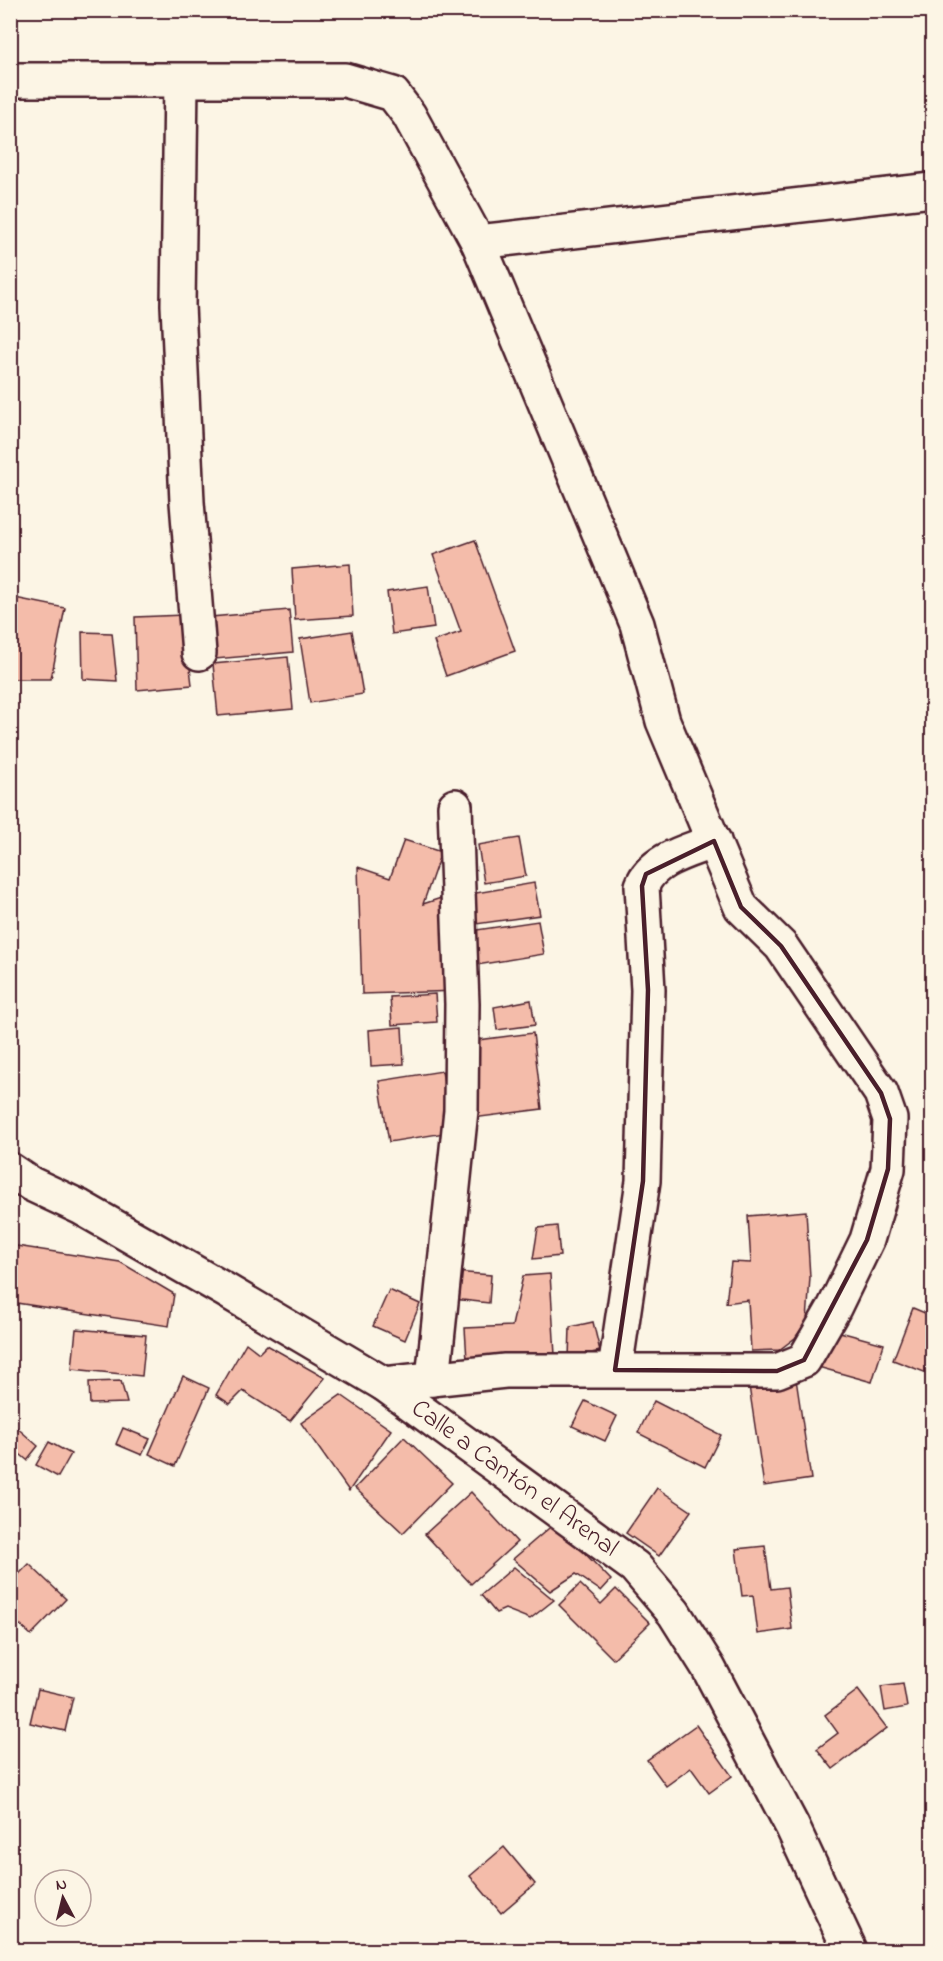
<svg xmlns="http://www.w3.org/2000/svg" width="943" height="1961" font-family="'Indie Flower',sans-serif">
	<rect width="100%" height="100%" fill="#fcf5e5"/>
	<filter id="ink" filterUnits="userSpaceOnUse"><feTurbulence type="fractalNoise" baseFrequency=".0167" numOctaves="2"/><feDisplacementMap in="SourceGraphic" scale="12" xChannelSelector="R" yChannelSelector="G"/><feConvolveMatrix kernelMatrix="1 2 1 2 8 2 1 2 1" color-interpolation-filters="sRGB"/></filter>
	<g filter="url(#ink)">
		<g fill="#f4bcaa" stroke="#4a1f2b" stroke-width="1.5">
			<path d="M475,540L515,651L446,676L434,641L461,632L433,555Z"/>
			<path d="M350,564L353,616L295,620L292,569Z"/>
			<path d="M428,586L434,628L392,634L387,592Z"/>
			<path d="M10,597L65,608L51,679H10Z"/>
			<path d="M289,610L293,652L215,659L211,617Z"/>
			<path d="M184,615L192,685L137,690L135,617Z"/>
			<path d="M352,631L363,694L310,703L300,639Z"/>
			<path d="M82,632L112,633L117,681L83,679Z"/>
			<path d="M288,657L293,709L218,716L213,664Z"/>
			<path d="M519,838L526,876L484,883L478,845Z"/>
			<path d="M404,840L441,852L423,904L456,893L459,991L362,994L358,867L390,878Z"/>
			<path d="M534,883L540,915L469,925L464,895Z"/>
			<path d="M538,921L544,954L471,966L463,932Z"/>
			<path d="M435,994L437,1022L392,1025L390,997Z"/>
			<path d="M531,1000L535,1025L497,1030L494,1007Z"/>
			<path d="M402,1027L404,1064L371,1066L369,1030Z"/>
			<path d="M533,1033L542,1109L473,1118L463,1042Z"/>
			<path d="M442,1071L451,1132L389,1142L379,1081Z"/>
			<path d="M806,1211L810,1277L807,1321L795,1338L779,1350L751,1351L748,1300L726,1303L731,1262L751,1263L748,1216Z"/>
			<path d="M557,1226L560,1256L533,1259L538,1228Z"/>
			<path d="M10,1245L120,1262L174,1294L169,1326L10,1302Z"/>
			<path d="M455,1272L491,1275L489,1303L453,1299Z"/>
			<path d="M550,1274L555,1355L467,1360L465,1328L512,1326L523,1276Z"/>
			<path d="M389,1290L420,1304L405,1340L373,1326Z"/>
			<path d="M913,1308L932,1316V1375L893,1360Z"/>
			<path d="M593,1322L600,1351L569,1358L570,1327Z"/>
			<path d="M76,1329L146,1335L142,1376L72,1369Z"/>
			<path d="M829,1329L884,1344L872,1382L818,1367Z"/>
			<path d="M246,1343L259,1353L267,1345L325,1378L290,1421L243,1391L230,1404L216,1395Z"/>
			<path d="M183,1376L209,1388L175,1466L149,1454Z"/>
			<path d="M796,1379L811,1479L764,1486L749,1386Z"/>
			<path d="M121,1381L127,1403L90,1404L89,1382Z"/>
			<path d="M341,1395L391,1430L349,1491L301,1423Z"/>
			<path d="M585,1401L617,1416L605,1441L572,1426Z"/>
			<path d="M654,1401L721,1435L705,1467L638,1433Z"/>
			<path d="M15,1426L38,1446L27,1460L10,1446V1432Z"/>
			<path d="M123,1428L150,1439L142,1455L116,1444Z"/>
			<path d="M404,1437L452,1483L403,1533L355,1488Z"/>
			<path d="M49,1442L71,1454L58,1477L36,1465Z"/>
			<path d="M657,1488L691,1511L659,1556L626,1533Z"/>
			<path d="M471,1492L517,1542L471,1584L425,1534Z"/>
			<path d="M555,1523L611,1580L601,1591L576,1574L550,1591L513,1559Z"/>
			<path d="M765,1546L771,1589L787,1587L792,1629L758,1634L753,1595L742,1596L736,1549Z"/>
			<path d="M29,1564L66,1599L31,1635L10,1616V1583Z"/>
			<path d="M514,1567L554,1600L530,1619L505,1609L496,1613L481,1595Z"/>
			<path d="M580,1584L601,1604L616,1589L650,1623L613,1659L559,1605Z"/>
			<path d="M903,1684L907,1707L885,1711L881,1687Z"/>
			<path d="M38,1689L73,1697L65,1731L30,1723Z"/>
			<path d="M858,1690L887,1728L833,1769L817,1749L838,1733L825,1715Z"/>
			<path d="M696,1725L732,1776L709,1793L691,1768L666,1786L647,1760Z"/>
			<path d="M504,1847L535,1884L501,1913L470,1876Z"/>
		</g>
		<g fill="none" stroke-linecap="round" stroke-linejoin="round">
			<g stroke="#4a1f2b" stroke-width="38">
				<g id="minor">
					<path d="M10,80H345L393,94L409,115L478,242L637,624L663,721L741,907L781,946L881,1093L890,1119L888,1169L867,1240L834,1308L804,1360L777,1371H505L384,1384"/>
					<path d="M181,81L178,305L187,502L199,653"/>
					<path d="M478,242L932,190"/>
					<path d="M10,1170L31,1184L80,1207L225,1290L384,1384L635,1567L674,1613L708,1667L792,1826L850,1950"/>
					<path d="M615,1370L643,1181L648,990L642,886C652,859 689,851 714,841"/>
					<path d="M433,1379L461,1110L462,1004L455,806"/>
				</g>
			</g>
			<use href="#minor" stroke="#fcf5e5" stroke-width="33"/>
		</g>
	</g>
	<path fill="none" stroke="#4a1f2b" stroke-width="4.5" stroke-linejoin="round" d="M714,841L741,907L781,946L881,1093L890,1119L888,1169L867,1240L804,1360L777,1371L615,1370L643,1181L648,990L642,886L646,874Z"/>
	<g text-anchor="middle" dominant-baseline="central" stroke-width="5" stroke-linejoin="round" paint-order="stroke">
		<g font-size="26" fill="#4a1f2b" stroke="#fcf5e5">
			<text transform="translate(514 1479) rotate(36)">Calle a Cantón el Arenal</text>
		</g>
	</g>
	<rect width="943" height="1961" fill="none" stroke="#fcf5e5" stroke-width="36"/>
	<rect x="18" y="18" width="907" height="1925" fill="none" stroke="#4a1f2b" stroke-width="2" filter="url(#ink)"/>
	<g transform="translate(63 1898) rotate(353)"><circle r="28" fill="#fcf5e5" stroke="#b59f9b" stroke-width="1.5"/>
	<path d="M0-4.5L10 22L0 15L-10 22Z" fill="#4a1f2b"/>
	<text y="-9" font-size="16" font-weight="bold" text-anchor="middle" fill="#4a1f2b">N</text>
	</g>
</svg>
